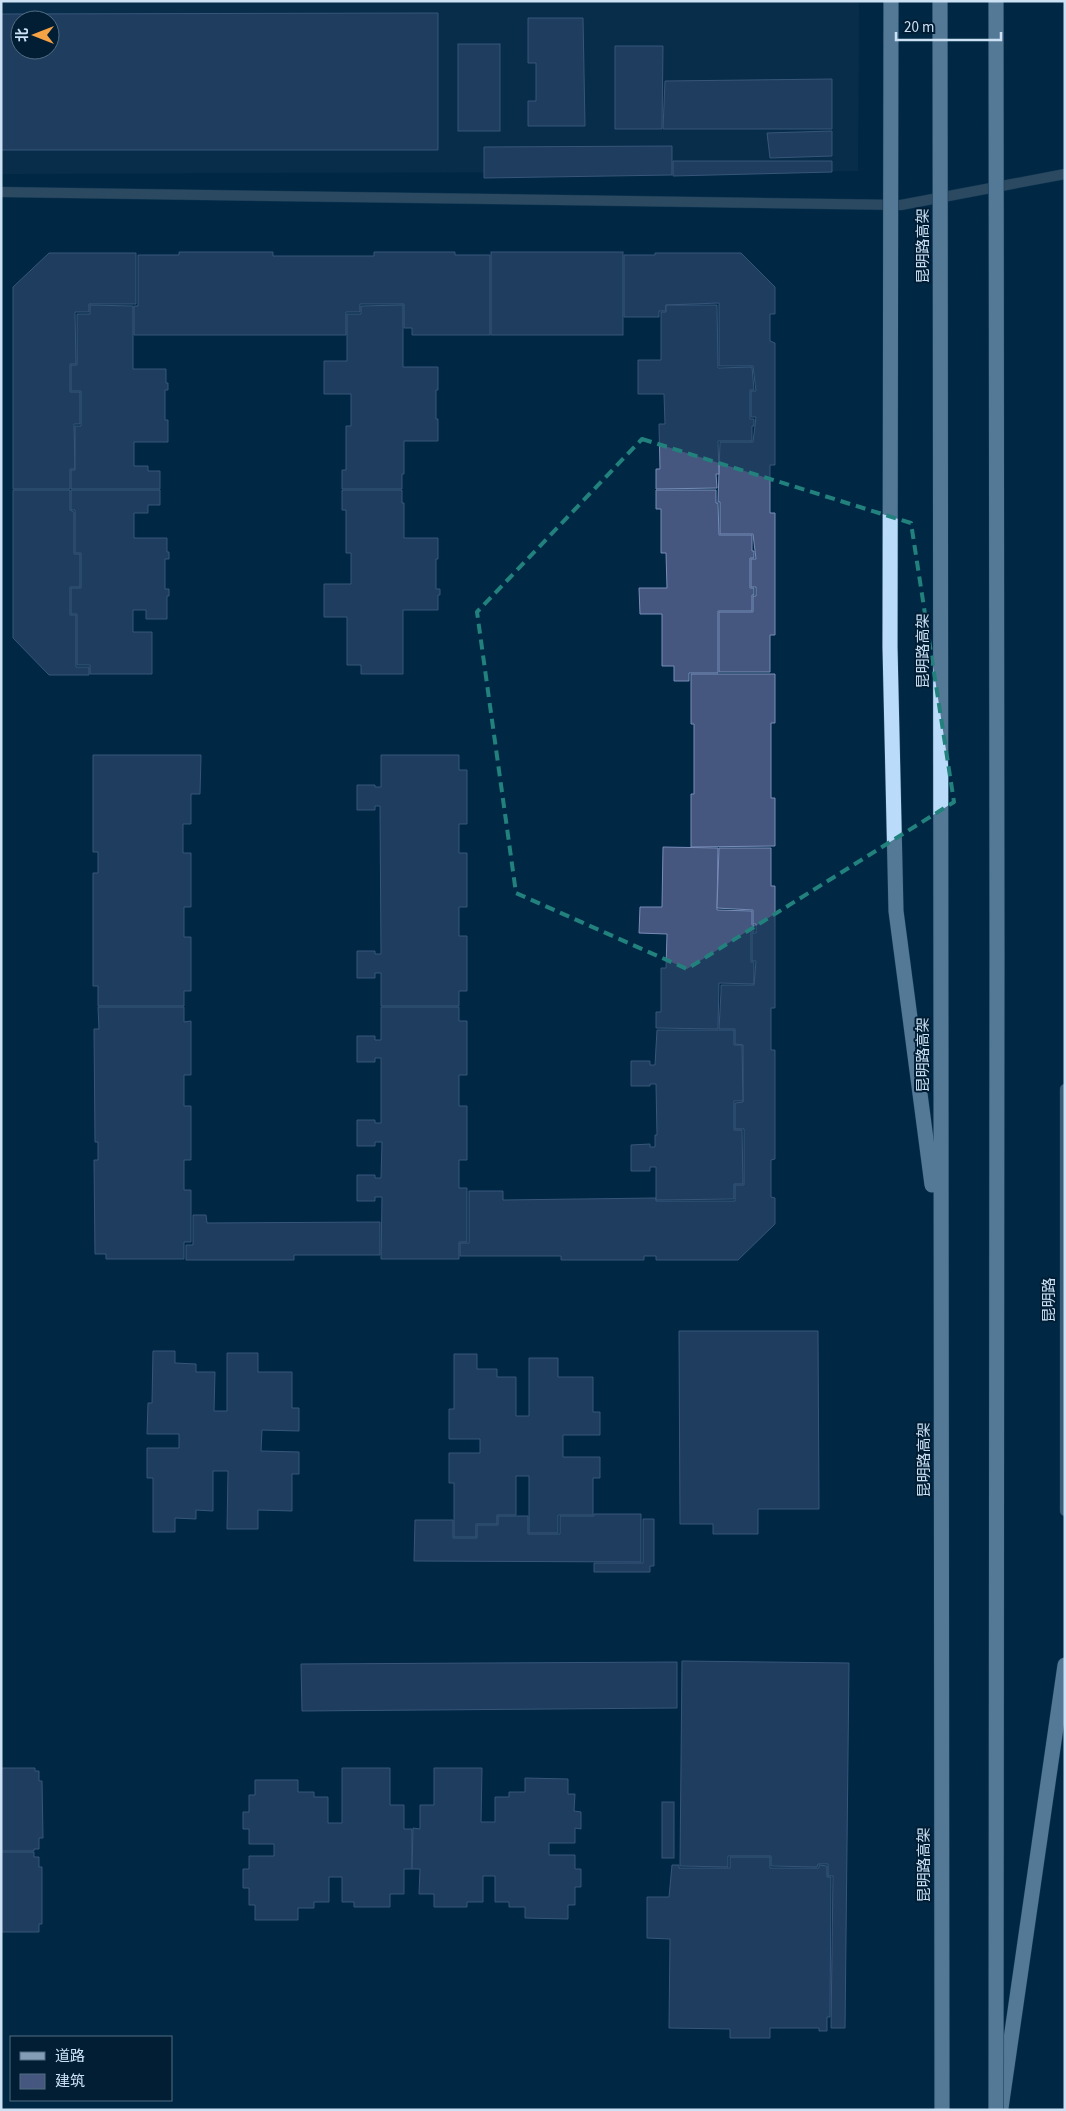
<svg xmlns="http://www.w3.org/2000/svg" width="1066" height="2111" font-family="'Source Sans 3','Noto Sans SC',sans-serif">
	<rect width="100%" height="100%" fill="#002845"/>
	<path fill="#123450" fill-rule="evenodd" d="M1,1H859L858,171L1,174ZM20,20H50V50H20Z"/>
	<g fill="#45577f" stroke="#798cb7" fill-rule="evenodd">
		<path d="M438,13V150H1V14ZM20,20H50V50H20Z"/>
		<path d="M528,18H583L585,126H528V101H536V63H528Z"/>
		<rect x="458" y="44" width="42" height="87"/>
		<path d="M615,46H663L662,129H615Z"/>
		<path d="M832,79V129H663L665,81Z"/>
		<path d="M832,131V156L770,158L767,133Z"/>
		<path d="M672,146V175L484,178V147Z"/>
		<path d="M673,161H832V172L673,176Z"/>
		<path d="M179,252H273V256H374V252H455V255H490V335H412V328H404V304H360V312H346V335H134V306H138V255H179Z"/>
		<rect x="491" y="252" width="132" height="83"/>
		<path d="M49,253H136V304H89V312H75L76,364H70V392H80V424H74L75,469H70V489H13V287Z"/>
		<path d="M655,253H741L775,287V314H770V341L775,343V465H770V513H775V635H770V672H719V612H753V596H756V587H751V559H756L753,534H720V502H718L720,442H753L756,417H751V391H756L753,366H719V303L666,305V311H659V317H624V255H655Z"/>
		<path d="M90,305L133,306V369H166V383H168V390H165V420H168V442H134V466H148V471H160V489H71V470H75V426H81V391H71V365H77V314H90Z"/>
		<path d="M403,305V367H438V390H436V419H438V441H404V474H402V489H342V470H346V426H351V394H324V361H347V314H361V306Z"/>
		<path d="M666,305H717L718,368L752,367L754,390H750V419H754V426H752V441H718L719,474H716L717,488L656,489V469H660L659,424H665L664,394H638V360H661V312H666Z"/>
		<path d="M13,490H70V510L74,512V554H80V587H70V615H76V667H89V675H49L13,638Z"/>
		<path d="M71,490H160V505H148V513H134V538H167V552H169V559H165V589H169V596H167V619H146V610H133V632H152V674H90V665H77V614H71V588H81V553H75V510H71Z"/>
		<path d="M342,490H402V503H404V538H438V559H436V589H440V595H438V610H403V674H361V665H347V617H324V584H351V553H346V510H342Z"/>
		<path d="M656,490H716V503H718L719,535H752V551H754V558H750V588H754V595H752V611H718V673H689V681H674V666H662V614H640L639,588H667L666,553H661V509H656Z"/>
		<path d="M691,674H775V723H771V798H775V846L691,847V794H694V724H691Z"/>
		<path d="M93,755H201L200,794H191V824H183V853H191V907H184V937H191V991H184V1006H98V986H93V873H98V852H93Z"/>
		<path d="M381,755H459V770H467V824H459V853H467V907H459V936H467V991H459V1006H381V973H375V978H357V951H375V954H381L380,806H375V810H357V785H375V787H381Z"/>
		<path d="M663,847L718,848L717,910L752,911V925H754V932H751V962H754V984L719,983L718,1029L656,1028V1012H661V968H666L667,934L639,933L640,907H662Z"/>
		<path d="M719,848H771V886H775V1008H771V1050H775V1159L771,1160V1197L775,1198V1224L738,1260H656V1256H644V1260H561V1256H460V1243H469V1191H503V1200L656,1198V1201H735V1185H744V1129H735V1103L743,1102V1045L735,1044V1029H719L721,992V985H754L756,961H752V933H756V924H753V910L717,908Z"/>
		<path d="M98,1007H184V1022L191,1021V1075H184V1106H191V1160H184V1190H191V1242H184V1259H106V1254H95L94,1160H98V1142H95L94,1029H99Z"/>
		<path d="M381,1007H459V1021H467V1075H459V1106H467V1160H459V1188H467V1242H459V1259H381L382,1197H375V1201H357V1175H375V1178H381L382,1142H375V1146H357V1120H375V1123H381V1058H375V1062H357V1036H375V1040H381Z"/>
		<path d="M657,1030H734V1045H742L743,1101H734V1130H742L743,1184H734V1199L656,1200V1167H650V1171H631V1145L650,1144V1147H655V1135H657L656,1084H650V1086H631V1061H650V1065H655Z"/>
		<path d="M193,1215H206L207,1223L380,1222V1255H294V1260H186V1245H193Z"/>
		<path d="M679,1331H818L819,1509H758V1534H713V1524H680Z"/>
		<path d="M153,1351H175V1363L196,1364V1372H215L214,1411H227V1353H258V1372H292V1408H299V1431L262,1430L261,1451L299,1452V1474H292V1511L258,1510V1529H227L228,1471H213V1511L196,1510V1519L175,1518V1532H153V1478H147V1448H179V1434H147L148,1403H152Z"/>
		<path d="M454,1354H477V1369H497V1377H516V1416H529V1358H558V1377H593V1412H600V1435H563V1457H600V1478H593V1515H558V1533H529V1476H516V1515H497V1524H476V1537H454V1483H449V1453H480V1439H449V1409H454Z"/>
		<path d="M594,1514H641V1562L414,1561L415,1520H453V1538H477V1525H498V1516H528V1534H560V1516H594Z"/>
		<path d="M643,1519H654V1566H650V1572H594V1563H643Z"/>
		<path d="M682,1661L849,1663L845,2028H831L833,1876H828V1864H818L817,1867L771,1866V1856H728V1867L680,1866Z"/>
		<path d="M677,1662V1708L302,1711L301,1664Z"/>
		<path d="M1,1768H35V1771H39V1781H42L43,1838H39V1849H34V1851H1Z"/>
		<path d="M342,1768H390V1805H404V1829H412V1869H404V1894H390V1907H354V1902H342V1877H329V1902H314V1908H298V1920H255V1905H249V1888H243V1869H249V1856H274V1844H249V1829H243V1812H249V1795H255V1780H298V1792H314V1797H328V1823H342Z"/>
		<path d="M434,1768H482L481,1822H495V1797H509V1792H525V1778L568,1779V1794H575L574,1811L581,1812V1829L575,1828V1843H549V1855H575V1869H581V1887H575V1905H568V1919L525,1918V1907H509V1902H495V1876H483V1902H467V1907H434V1894H419L420,1869H412L413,1828L420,1829V1805H434Z"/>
		<rect x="662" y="1802" width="12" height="56"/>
		<path d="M1,1852H34V1857H39V1867H42V1924H39V1932H1Z"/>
		<path d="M730,1857H770V1868H819V1865L827,1866V1877H831L830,2017H827V2031H819V2028H770V2038H730V2029L669,2028L670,1939L647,1938V1897H669L672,1865H679V1868H730Z"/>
	</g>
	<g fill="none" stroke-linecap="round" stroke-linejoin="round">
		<g stroke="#214661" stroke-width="11">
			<path id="street" d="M1,192L901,205L1065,174"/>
		</g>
		<g stroke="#214661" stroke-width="11">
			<path id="secondary" d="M1065,1089V1511"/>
		</g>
		<g stroke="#214661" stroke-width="16">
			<path id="highway" d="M1001,2108L1065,1665"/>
		</g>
		<use href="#street" stroke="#617281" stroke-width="10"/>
		<use href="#secondary" stroke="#829db5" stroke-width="10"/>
		<use href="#highway" stroke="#badcfa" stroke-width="15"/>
		<g stroke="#214661" stroke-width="16" stroke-linecap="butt">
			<g id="highway-bridge">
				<path d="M891,1L890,647L896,911L932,1185"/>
				<path d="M940,1L942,2110"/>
				<path d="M996,2110L997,950L996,1"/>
			</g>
		</g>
		<use href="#highway-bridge" stroke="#badcfa" stroke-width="15"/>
	</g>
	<path d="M0 0H1066V2111H0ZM642,439L911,523L954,802L687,969L516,893L477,612Z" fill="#002845" fill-opacity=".55" fill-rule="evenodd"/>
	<path fill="none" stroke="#22817c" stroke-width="4" stroke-dasharray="10 6" stroke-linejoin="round" d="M642,439L911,523L954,802L687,969L516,893L477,612Z"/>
	<g text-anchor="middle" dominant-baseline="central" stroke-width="4" stroke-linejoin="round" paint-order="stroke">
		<g font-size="15" fill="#cde1f5" stroke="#021e35">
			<text transform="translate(923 246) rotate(-90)">昆明路高架</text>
			<text transform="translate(923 651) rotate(-90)">昆明路高架</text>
			<text transform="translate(923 1055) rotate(-90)">昆明路高架</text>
			<text transform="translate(1049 1300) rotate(-90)">昆明路</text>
			<text transform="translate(924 1460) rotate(-90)">昆明路高架</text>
			<text transform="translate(924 1865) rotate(-90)">昆明路高架</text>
		</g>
	</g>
	<rect width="1066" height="2111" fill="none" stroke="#cde1f5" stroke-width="5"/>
	<rect x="10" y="2036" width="162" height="65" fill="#021e35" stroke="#536c82"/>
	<rect x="20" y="2052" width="25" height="8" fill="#829db5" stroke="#536c82"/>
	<text x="55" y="2061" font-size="15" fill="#cde1f5">道路</text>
	<rect x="20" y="2074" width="25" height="15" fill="#45577f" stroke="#536c82"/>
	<text x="55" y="2086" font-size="15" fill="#cde1f5">建筑</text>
	<g transform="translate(35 35) rotate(270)"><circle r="24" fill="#021e35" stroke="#536c82"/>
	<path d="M0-4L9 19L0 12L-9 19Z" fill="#f5a345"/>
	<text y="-8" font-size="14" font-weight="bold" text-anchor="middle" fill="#cde1f5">北</text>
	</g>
	<path d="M896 32v8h105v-8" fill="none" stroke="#cde1f5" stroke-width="2.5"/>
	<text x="904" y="32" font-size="15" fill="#cde1f5" stroke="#021e35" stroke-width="4" paint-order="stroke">20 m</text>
</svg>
